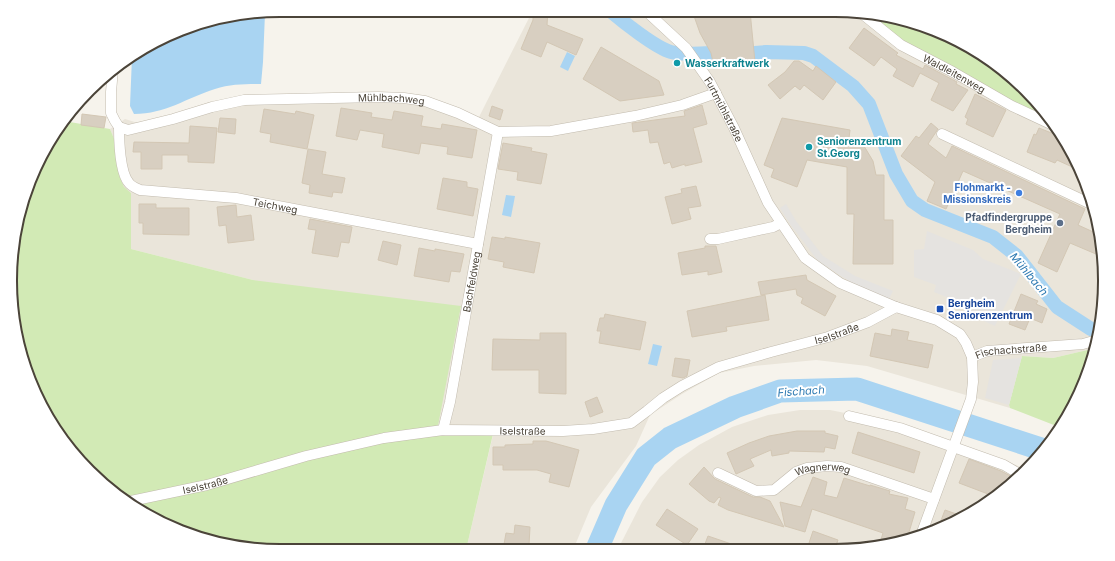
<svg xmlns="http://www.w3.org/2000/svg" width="1115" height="561" font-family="Inter,sans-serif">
	<rect width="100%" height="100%" fill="#f6f3ec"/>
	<g fill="#eae5da">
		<path d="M533,10L852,11L871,14L902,43L1050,119L1069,145L1091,193L1103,245L1104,298L1096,348L1053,358L1022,356L1009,405L1010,408L867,366L816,360L754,366L719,373L682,394L650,415L636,446L591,507L573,550H466L493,435L436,436L253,280L131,249V193L124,188L119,175L117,147L110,129L125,119L138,123L181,112L212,101L259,95L431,99L479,117Z"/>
		<path d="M800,410H830L895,423L1027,469L999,495L938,530L870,549H618L642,502L660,477L678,460L699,445L732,427L768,415Z"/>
	</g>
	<g fill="#d2eab5">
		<path d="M871,14L904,19L954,38L999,66L1038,102L1050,119L1019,107L902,43Z"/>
		<path d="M64,121L110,129L117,146L119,175L124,187L131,193V249L253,280L461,306L436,436L493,434L466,550H263L211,542L161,523L89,472L38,400L12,316L15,227L31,177L55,130Z"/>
		<path d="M1096,348L1077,400L1059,427L1010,408L1009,405L1022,356L1053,358Z"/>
	</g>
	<g fill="#e5e3e0">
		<path d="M786,204L796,221L823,256L855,276L893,291L889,299L852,283L818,261L790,224L780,208Z"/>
		<path d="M927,231L973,250L983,259L1021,274L995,326L964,312L967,305L934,292L936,285L914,277V250L924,249Z"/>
		<path d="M1022,356L1009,405L985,398L993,360L1020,358Z"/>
	</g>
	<g fill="#a9d4f2">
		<path d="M265,13L263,62L261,84C245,84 230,84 215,89C186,98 166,114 134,114L130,106L132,57L193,24Z"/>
		<path d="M567,52L575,56L568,71L560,67Z"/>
		<path d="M506,195L515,196L511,217L502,215Z"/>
		<path d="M653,344L662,346L657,366L648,364Z"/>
	</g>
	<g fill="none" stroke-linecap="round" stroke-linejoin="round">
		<g stroke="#a9d4f2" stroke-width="14">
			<path d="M609,10C622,21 656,48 671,52C684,55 698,54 711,53"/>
			<path d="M755,53L766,52L804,53L813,56L853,86L869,104L896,174L912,201L925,210L993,237L1017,256L1057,307L1091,329L1099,333"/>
		</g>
		<path stroke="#a9d4f2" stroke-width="23" d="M597,549L616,505L646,457L670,438L735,407L780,391L857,389L1044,450"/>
	</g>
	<g fill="#d8cfc1" stroke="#d3c7b4">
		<path d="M533,10H548L547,25L583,39L576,55L547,42L541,57L521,49L533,20Z"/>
		<path d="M750,11L755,62L729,64V61L713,62L711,53L700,33L694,16L724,15L723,12Z"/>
		<path d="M864,28L898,53L896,55L923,69L925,65L957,82L956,84L968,90L953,111L931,100L939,83L920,73L913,87L893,76L897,69L881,57L874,66L849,48Z"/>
		<path d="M601,47L659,81L664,95L620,101L583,79Z"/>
		<path d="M794,61H799L813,71L816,66L836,82L823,100L804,85L800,90L795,86L780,99L768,85L785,72Z"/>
		<path d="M975,94L1006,110L993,137L966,124L968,119L965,117Z"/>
		<path d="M702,105L707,124L693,128L702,162L685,166V164L672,168L670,162L664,164L658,142L650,143L648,130L633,132L632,123L685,116L684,111Z"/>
		<path d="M492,106L503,110L500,120L489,116Z"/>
		<path d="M341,108L372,113L371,117L392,120L394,111L423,116L421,126L441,129L442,124L477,130L472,158L447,154L448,147L421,143L419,154L382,147L384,134L360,130L357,140L336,136Z"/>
		<path d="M264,109L295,114L296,111L314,115L307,149L270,142L271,134L260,132Z"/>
		<path d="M82,114L106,117L104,128L81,125Z"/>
		<path d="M220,118L236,119L235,134L218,132Z"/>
		<path d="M782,118L850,130L849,138L864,146L873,161L876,175H884V220H893V264H853L854,214H847V167L807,160L797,187L771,177L774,169L764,165Z"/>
		<path d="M931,123L938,129L928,144L946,158L952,146L1085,209L1078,225L1100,235L1103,245V257L1070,243L1057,272L1038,263L1060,214L963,171L946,209L927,201L935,182L901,156L916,136L919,138Z"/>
		<path d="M190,126L217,128L214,163L188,162V155H162V169H141V152H133L134,142L189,143Z"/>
		<path d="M1039,128L1064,138L1069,145L1081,171L1057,160L1055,163L1027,152L1034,134L1036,135Z"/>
		<path d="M503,143L532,148L531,151L547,154L541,184L517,180L518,172L498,169Z"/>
		<path d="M308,149L326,152L322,174L345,178L342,193L333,192L332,197L309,193L310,185L302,183Z"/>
		<path d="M443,178L467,182V187L478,189L473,216L437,209Z"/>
		<path d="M696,186L701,206L688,208L691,219L672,224L665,197L682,193L681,189Z"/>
		<path d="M139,204H156V208H189V235L143,234V223H139Z"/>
		<path d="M236,205L237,217L251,215L254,240L228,243L226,225L219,226L217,207Z"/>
		<path d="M310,219L352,227L349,243L341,242L338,257L312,253L316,230L308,229Z"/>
		<path d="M492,237L505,239V237L540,243L534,273L503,267L504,262L488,259Z"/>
		<path d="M383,241L401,245L397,265L378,260Z"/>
		<path d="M705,246H716L722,272L708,275V271L682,275L678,253L705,248Z"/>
		<path d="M419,248L435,251V249L464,254L460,272L451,271L449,282L414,276Z"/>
		<path d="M806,275L807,280L836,296L825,316L801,303L803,298L797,295L796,289L761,295L758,282Z"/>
		<path d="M1021,294L1038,301L1036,304L1047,309L1042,323L1030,318L1025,330L1009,324Z"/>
		<path d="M765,295L769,320L726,327L727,331L692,337L687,311Z"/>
		<path d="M605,314L646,322L640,350L599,343L601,331H597L600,318H604Z"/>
		<path d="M892,329L909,332L907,340L933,345L928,368L870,356L875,333L891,336Z"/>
		<path d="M540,333H566V394L539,393V370H492L493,339L540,340Z"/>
		<path d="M675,358L690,360L687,376L683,378L672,376Z"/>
		<path d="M597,397L603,412L590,417L585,402Z"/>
		<path d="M797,431H825V433L838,436L835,449L825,447L824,452L789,451V453L772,456L771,450L750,459L754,466L736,474L727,453L749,443L769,436Z"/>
		<path d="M858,432L920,452L914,473L852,453Z"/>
		<path d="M533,441H546L579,450L569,487L549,482L551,474L537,470H503V465H493V447H505V445L533,444Z"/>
		<path d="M969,459L1001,471L1016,479L1008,487L1001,484L996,497L959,483Z"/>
		<path d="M704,467L715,479L753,497H760L770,501L784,527L728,510L718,505L721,498L719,497L714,503L709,501L689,484Z"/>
		<path d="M813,477L827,482L824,495L837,498L844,478L870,486V485L890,491L889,494L908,498L905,509L915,512L907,539L879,546L883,533L812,509L805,532L785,526L780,502L801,507Z"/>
		<path d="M667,509L698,529L687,545L656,525Z"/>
		<path d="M945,510L962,516L937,531Z"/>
		<path d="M515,525L530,527L529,545L516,544V550H503L506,533L514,534Z"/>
		<path d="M813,531L838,540L835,549H814L815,545L809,543Z"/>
		<path d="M708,536L743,548V549H703Z"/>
	</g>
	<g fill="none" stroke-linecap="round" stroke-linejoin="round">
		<g stroke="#c2bbae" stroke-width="11">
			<g id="minor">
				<path id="s1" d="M645,10L686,48L710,82L734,128L768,203L805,258L840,283L896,307L937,320L960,334L966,343L972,357L973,382L971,399L921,535"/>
				<path id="s2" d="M860,12L901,45L953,72L1012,106L1055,126"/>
				<path id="s3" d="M113,69L111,92V113L115,121L119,127L128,130L173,119L212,107L244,100L378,97L404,98L425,101L458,113L498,132L551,131L635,116L682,105L716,93"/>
				<path id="s4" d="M119,127C119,141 120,173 129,183C131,186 136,188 140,190L236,198L478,244"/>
				<path d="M942,134L1093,205"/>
				<path d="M710,239H718L773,227L781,223"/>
				<path id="s5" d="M972,357L987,351L1083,344L1097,340"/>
				<path d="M849,416L900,428L1004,465L1021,475"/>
				<path id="s6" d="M443,430L450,402L498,132"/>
				<path id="s7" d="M718,473L756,491L774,490L796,472L807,468L827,466L841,467L934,499"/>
				<path id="s8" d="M131,501L207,485L306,456L384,438L443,430L563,431L593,429L631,423L647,411L663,398L682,386L719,367L771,352L828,337L868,322L896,307"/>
			</g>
		</g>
		<use href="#minor" stroke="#fff" stroke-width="10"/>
	</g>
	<g fill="#0f9aa8" stroke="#fff" stroke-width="1.5">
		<circle cx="677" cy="63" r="4"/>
		<circle cx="809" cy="147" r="4"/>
	</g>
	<circle fill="#3f7fe0" stroke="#fff" stroke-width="1.5" cx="1019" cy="193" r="4"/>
	<circle fill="#5c6f8a" stroke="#fff" stroke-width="1.5" cx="1060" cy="223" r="4"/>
	<rect fill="#1a4fb4" stroke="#fff" stroke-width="1.5" x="936" y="305" width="8" height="8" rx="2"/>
	<g text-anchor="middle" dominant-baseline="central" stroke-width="4" stroke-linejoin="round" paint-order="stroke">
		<g font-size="10" font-weight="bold" fill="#0d838f" stroke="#fff" text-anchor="start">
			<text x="685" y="63">Wasserkraftwerk</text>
			<text x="817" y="141">Seniorenzentrum<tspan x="817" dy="12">St.Georg</tspan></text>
		</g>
		<g font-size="10" fill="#4b4439" stroke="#fff">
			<text stroke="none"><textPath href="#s2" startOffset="113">Waldleitenweg</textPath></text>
			<text stroke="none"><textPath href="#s3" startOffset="337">Mühlbachweg</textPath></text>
			<text stroke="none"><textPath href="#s1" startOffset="128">Furtmühlstraße</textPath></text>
			<text stroke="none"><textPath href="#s4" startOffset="207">Teichweg</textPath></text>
			<text stroke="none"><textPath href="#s6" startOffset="151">Bachfeldweg</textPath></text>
			<text stroke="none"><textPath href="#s8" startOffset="736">Iselstraße</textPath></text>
			<text stroke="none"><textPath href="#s5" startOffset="40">Fischachstraße</textPath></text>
			<text stroke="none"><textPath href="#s8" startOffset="400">Iselstraße</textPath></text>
			<text stroke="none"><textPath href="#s7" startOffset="116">Wagnerweg</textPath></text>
			<text stroke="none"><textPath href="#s8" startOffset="76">Iselstraße</textPath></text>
		</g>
		<g font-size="10" font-weight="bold" fill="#366cbe" stroke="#fff" text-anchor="end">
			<text x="1011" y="187">Flohmarkt -<tspan x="1011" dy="12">Missionskreis</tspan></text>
		</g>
		<g font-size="10" font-weight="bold" fill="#4e5e75" stroke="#fff" text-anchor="end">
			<text x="1052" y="217">Pfadfindergruppe<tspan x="1052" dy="12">Bergheim</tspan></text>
		</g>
		<g font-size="10" font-weight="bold" fill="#164399" stroke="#fff" text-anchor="start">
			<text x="948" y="303">Bergheim<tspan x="948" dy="12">Seniorenzentrum</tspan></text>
		</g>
		<g font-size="11" font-style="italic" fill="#2e7ab2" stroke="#fff">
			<text transform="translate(1029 274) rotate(50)">Mühlbach</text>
			<text transform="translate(801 391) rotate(-4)">Fischach</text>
		</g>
	</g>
	<path d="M0 0H1115V561H0ZM280 17H835A263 263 0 0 1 1098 280V281A263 263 0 0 1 835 544H280A263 263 0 0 1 17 281V280A263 263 0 0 1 280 17Z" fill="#fff" fill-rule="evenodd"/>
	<path fill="none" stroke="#4b4439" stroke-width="2" d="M280 17H835A263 263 0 0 1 1098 280V281A263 263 0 0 1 835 544H280A263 263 0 0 1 17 281V280A263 263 0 0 1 280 17Z"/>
</svg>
